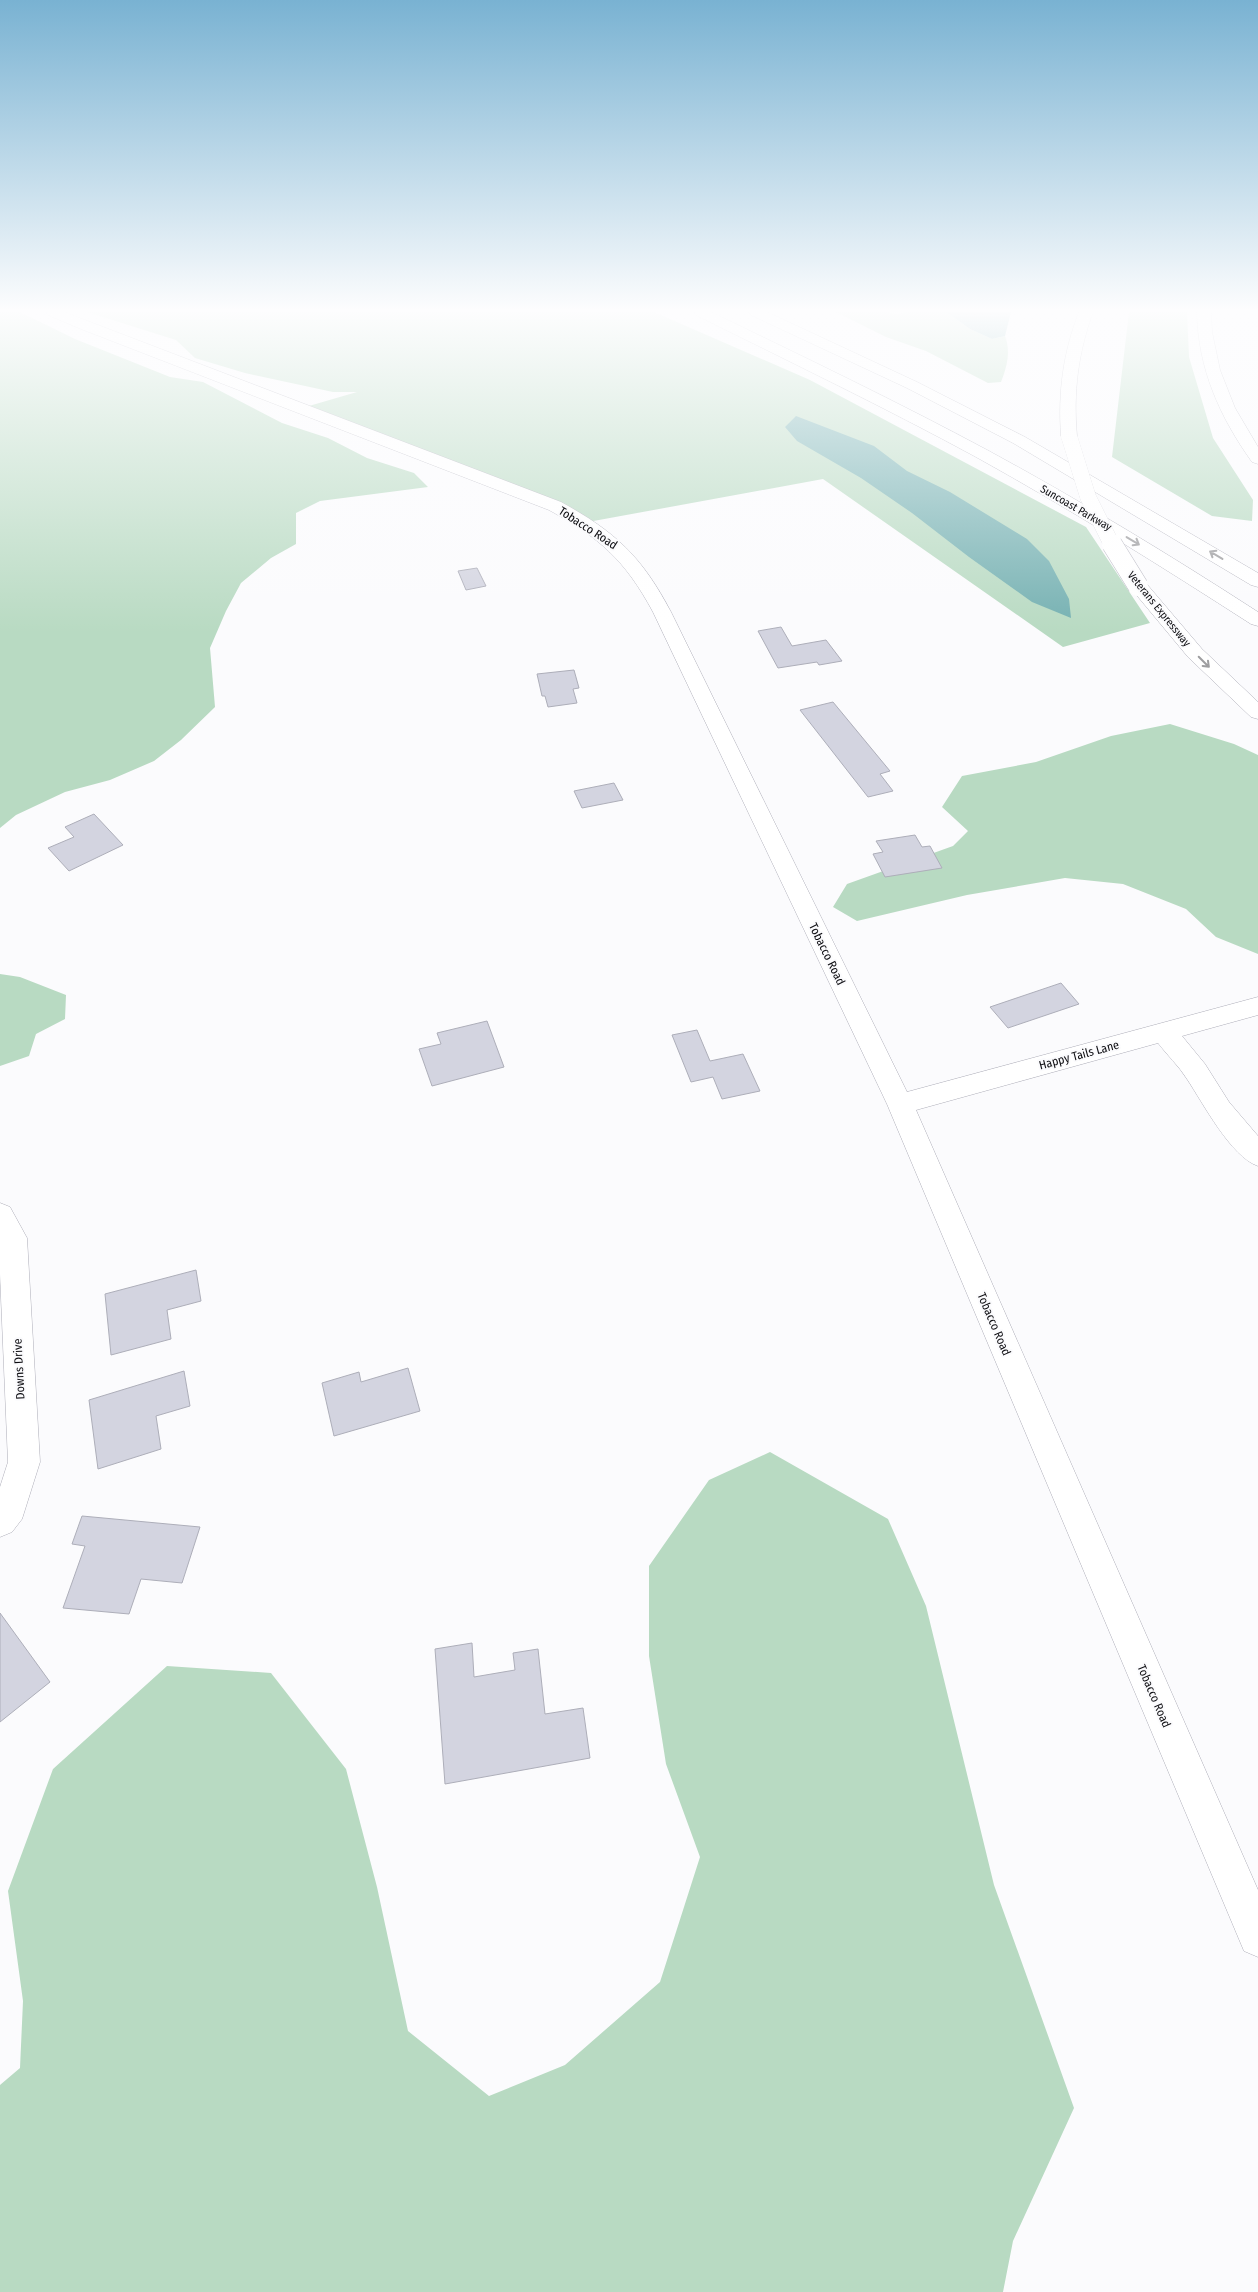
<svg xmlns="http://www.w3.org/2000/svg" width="1258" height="2292" font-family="'Fira Sans Condensed',sans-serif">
	<rect width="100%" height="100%" fill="#fbfbfd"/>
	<g fill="#b8dac2">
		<path d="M0,312H20L75,339L170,377L203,382L282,423L328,438L367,458L414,473L428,487L320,501L296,513V544L271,558L241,583L226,611L210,648L215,707L181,740L154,761L110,780L65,792L16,815L0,828Z"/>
		<path d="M87,312H654L810,380L1086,527L1150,623L1063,647L823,479L577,524L538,502L302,408L357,392H333L245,373L195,358L176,340Z"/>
		<path d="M836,312H887L896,314L908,312H946L970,329L992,339L1005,336C1011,351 1007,367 1001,382L988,383L926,351L886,337Z"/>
		<path d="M1129,312H1187L1189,357L1213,438L1253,500L1252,521L1212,516L1112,457Z"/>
		<path d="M1170,724L1234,744L1258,755V954L1216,937L1186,909L1123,884L1065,878L967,895L857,921L833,907L847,884L953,846L968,831L942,807L962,776L1036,762L1111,736Z"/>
		<path d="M0,974L20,977L66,995L65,1019L36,1034L29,1056L0,1066Z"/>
		<path d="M770,1452L888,1519L926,1606L994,1885L1074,2108L1013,2241L1003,2292H0V2085L20,2068L23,2001L8,1891L53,1769L167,1666L271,1673L346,1769L377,1887L408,2031L489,2096L565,2065L660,1982L700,1857L666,1764L649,1656V1566L709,1480Z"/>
	</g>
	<g fill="#74b0b1">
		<path d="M946,312H1011L1005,336L992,339L970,329Z"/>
		<path d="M796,416L874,446L907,471L950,492L1027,539L1049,561L1069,599L1071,618L1032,602L969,557L912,513L861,478L797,441L785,427Z"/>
	</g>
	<g fill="#d3d4e0" stroke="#adaeb9">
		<path d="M477,568L486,586L466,590L458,571Z"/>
		<path d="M781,627L792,646L826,640L842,661L819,665L817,662L778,668L758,631Z"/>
		<path d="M574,670L579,688L573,689L577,703L548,707L545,696H542L537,674Z"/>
		<path d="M833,702L890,771L880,774L893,791L868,797L800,710Z"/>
		<path d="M614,783L623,800L582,808L574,791Z"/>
		<path d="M94,814L123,845L69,871L48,848L74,837L65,827Z"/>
		<path d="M915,835L922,847L930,846L942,868L885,877L873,854L883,852L876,841Z"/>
		<path d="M1061,983L1079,1004L1008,1028L990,1007Z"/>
		<path d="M487,1021L504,1067L432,1086L419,1049L441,1044L437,1033Z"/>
		<path d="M697,1030L710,1061L743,1054L760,1091L722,1099L713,1077L691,1082L672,1035Z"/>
		<path d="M196,1270L201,1301L167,1310L171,1339L111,1355L105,1294Z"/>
		<path d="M408,1368L420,1411L334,1436L322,1383L359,1372L361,1382Z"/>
		<path d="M184,1371L190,1406L156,1416L161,1449L98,1469L89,1400Z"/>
		<path d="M82,1516L200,1527L182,1583L141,1579L129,1614L63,1608L85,1546L72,1544Z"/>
		<path d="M0,1613L50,1682L0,1722Z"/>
		<path d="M472,1643L474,1677L515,1670L513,1653L538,1649L545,1714L583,1708L590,1758L445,1784L435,1649Z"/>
	</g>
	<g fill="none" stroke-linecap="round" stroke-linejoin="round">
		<g stroke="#aeaeb9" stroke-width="1">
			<g id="minor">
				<path d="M46,312H64L561,502C616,532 642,557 671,612L907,1092L1258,997V1015L1182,1036L1205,1064L1229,1102L1258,1136V1166C1231,1157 1203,1103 1187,1079C1179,1066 1167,1055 1158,1043L916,1110L1258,1890V1957L1244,1951L887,1104L653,612C625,560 600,538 549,510L81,329L48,315Z"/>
				<path d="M0,1203L10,1207L27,1238L40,1462L22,1519L12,1532L0,1537V1487L8,1462L0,1274Z"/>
			</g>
		</g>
		<g stroke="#aeaeb9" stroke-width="1">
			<g id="highway">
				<path d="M694,312H711C804,357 898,402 989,451C1081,501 1170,555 1258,612V626L1251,624C1161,566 1070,509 976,457C884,407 790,362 696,315Z"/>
				<path d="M749,312H767L917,382L1025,437L1258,573V587L1251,585L1013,443L907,388L751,315Z"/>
				<path d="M1079,312H1093C1078,353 1073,393 1077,436L1075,439H1063L1061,436C1058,392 1063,353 1079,312Z"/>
				<path d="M1197,312H1211L1212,332L1220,370L1235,408L1258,447V464L1252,462C1220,417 1198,369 1197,312Z"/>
				<path d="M1138,580L1145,582L1202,649L1258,702V719L1251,717L1188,657L1129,586L1131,582Z"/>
			</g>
		</g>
		<use href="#minor" fill="#fff" fill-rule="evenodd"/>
		<use href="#highway" fill="#fff" fill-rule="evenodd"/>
		<g stroke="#aeaeb9" stroke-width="16" stroke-linecap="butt">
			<path id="highway-bridge-far1" d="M1069,436L1088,497L1112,545"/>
		</g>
		<g stroke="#aeaeb9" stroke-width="21" stroke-linecap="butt">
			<path id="highway-bridge" d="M1112,544L1138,586"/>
		</g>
		<use href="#highway-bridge-far1" stroke="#fff" stroke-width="16"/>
		<use href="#highway-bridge" stroke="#fff" stroke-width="20"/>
	</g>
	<defs><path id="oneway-shaft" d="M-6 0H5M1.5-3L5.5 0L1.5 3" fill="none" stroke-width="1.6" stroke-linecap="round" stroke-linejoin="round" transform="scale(1.25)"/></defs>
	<g stroke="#9e9ea0">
		<use href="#oneway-shaft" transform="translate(1133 541) rotate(31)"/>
		<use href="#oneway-shaft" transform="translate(1216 555) rotate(-149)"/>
		<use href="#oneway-shaft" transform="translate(1204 662) rotate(45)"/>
	</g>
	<linearGradient id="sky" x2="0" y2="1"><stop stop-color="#79b2d2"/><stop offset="0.49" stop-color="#fdfdfe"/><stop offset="1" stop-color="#fdfdfe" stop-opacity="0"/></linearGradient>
	<rect width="1258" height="633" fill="url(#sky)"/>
	<g text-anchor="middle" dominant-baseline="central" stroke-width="4" stroke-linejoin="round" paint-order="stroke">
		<g font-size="11" fill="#0d0d11" stroke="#fbfbfd">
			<text transform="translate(1076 508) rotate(30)">Suncoast Parkway</text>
			<text transform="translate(1159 609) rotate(51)">Veterans Expressway</text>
		</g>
		<g font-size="12" fill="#0d0d11" stroke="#fbfbfd">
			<text transform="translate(588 528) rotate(33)">Tobacco Road</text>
			<text transform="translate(827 954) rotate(64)">Tobacco Road</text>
			<text transform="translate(1079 1055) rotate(-15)">Happy Tails Lane</text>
			<text transform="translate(994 1324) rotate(67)">Tobacco Road</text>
			<text transform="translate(19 1369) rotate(-93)">Downs Drive</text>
			<text transform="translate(1154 1696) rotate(67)">Tobacco Road</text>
		</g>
	</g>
</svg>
